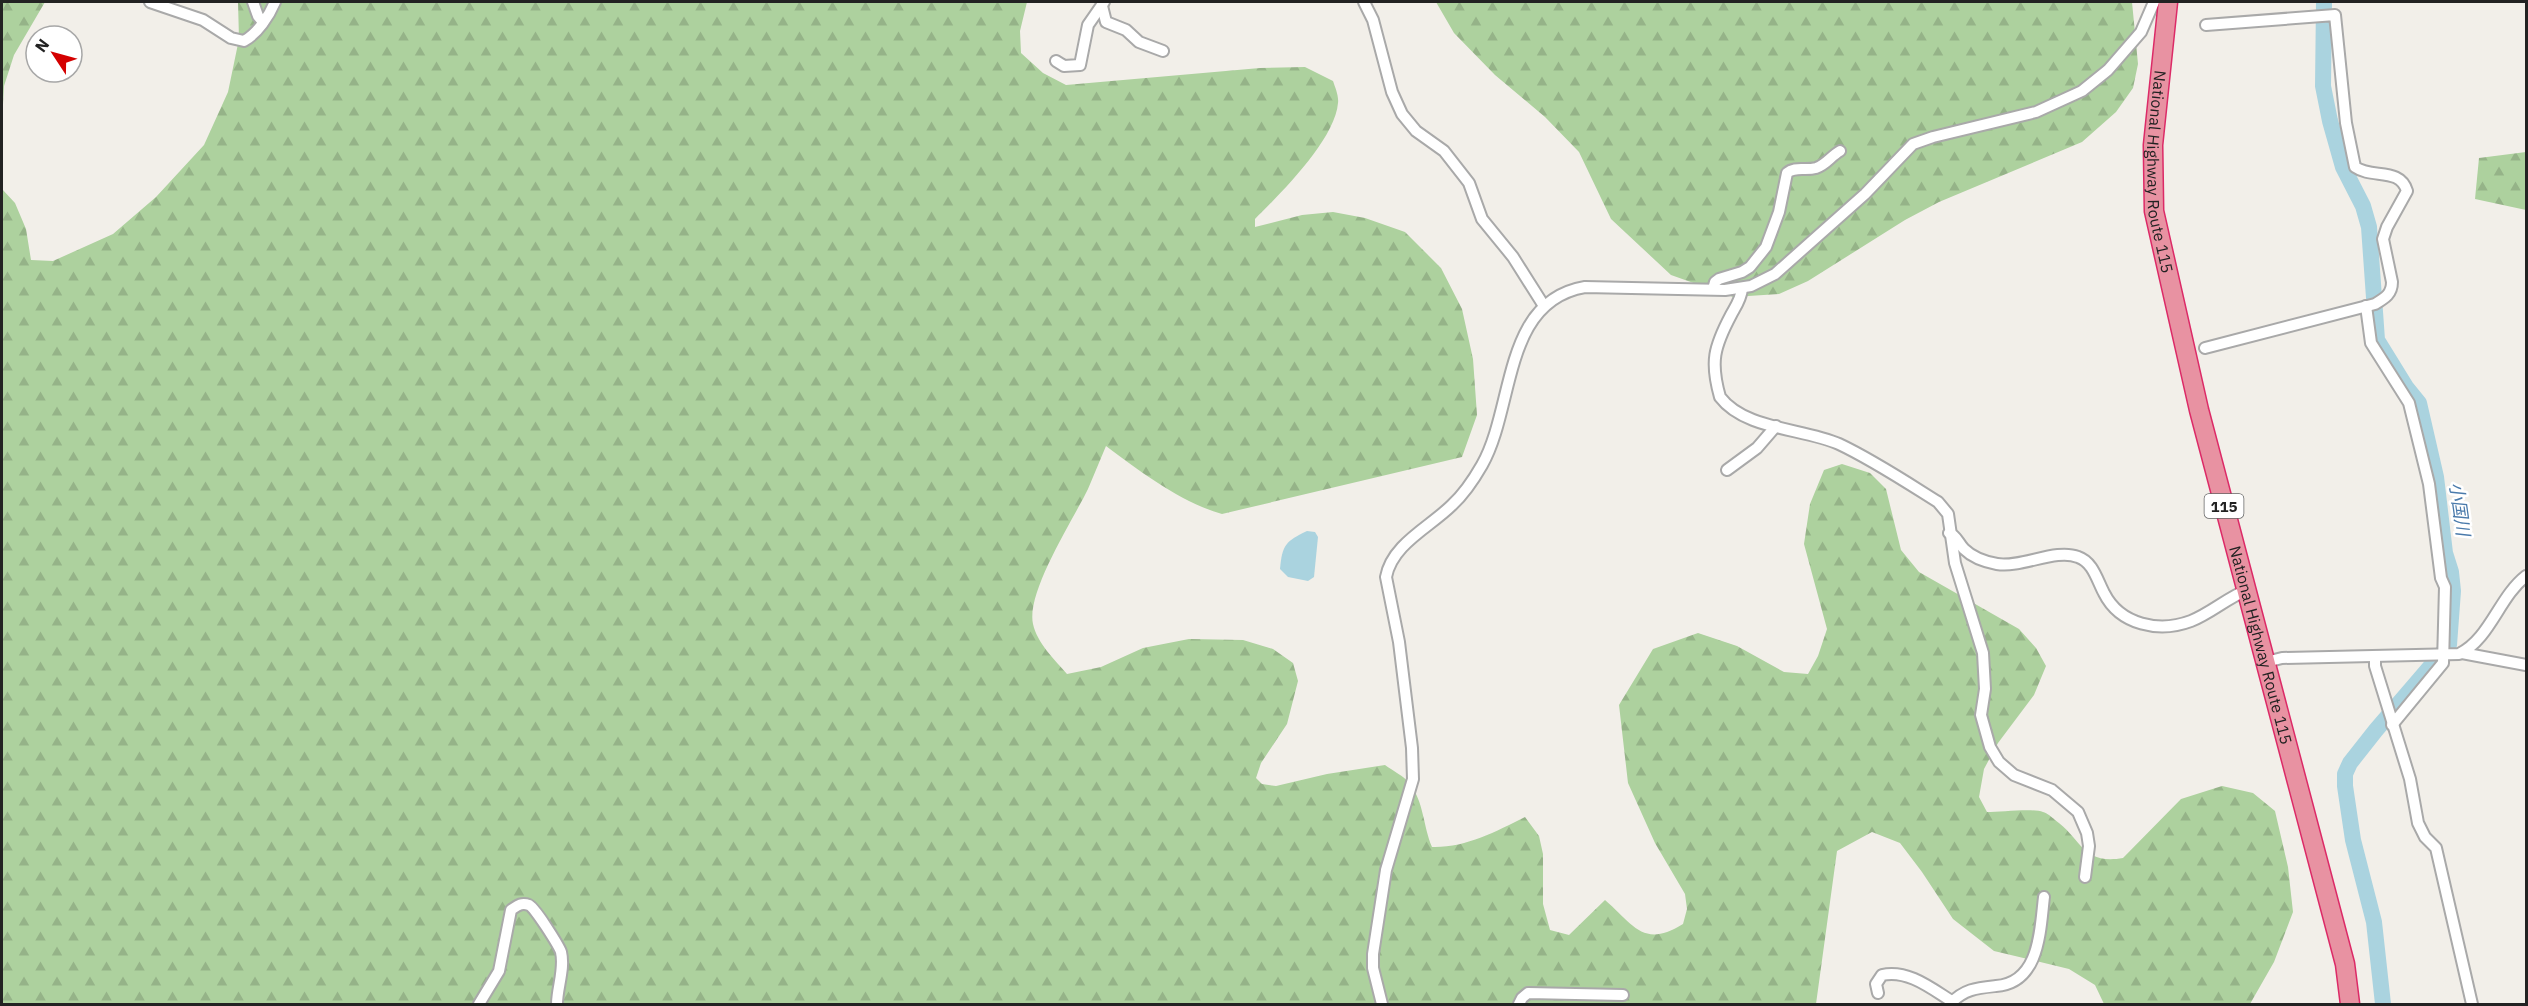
<svg xmlns="http://www.w3.org/2000/svg" width="2528" height="1006" font-family="'IBM Plex Sans','Noto Sans JP',sans-serif">
	<defs>
		<pattern id="forest-firs" width="22" height="20" patternUnits="userSpaceOnUse" patternTransform="scale(1.5)"><rect width="22" height="20" fill="#add19e"/><path d="M5 1l3.5 6h-7zM16 11l3.5 6h-7z" fill="#95b388"/></pattern>
	</defs>
	<rect width="100%" height="100%" fill="#f2efe9"/>
	<g fill="url(#forest-firs)">
		<path d="M2,2H45L14,55L4,86L2,123Z"/>
		<path d="M238,2H1027L1020,31L1021,53L1043,73L1066,85L1260,68L1305,67L1333,81C1335,87 1339,96 1338,103C1335,140 1280,194 1255,219V227L1302,215L1333,212L1365,218L1405,232L1441,268L1462,309L1473,359L1477,415L1462,457L1222,514C1180,502 1141,472 1106,446C1100,460 1094,475 1088,489C1073,520 1026,592 1033,624C1037,643 1055,660 1067,674L1101,667L1143,648L1189,639L1243,640L1273,649L1293,663L1298,681L1287,724L1261,763L1256,778L1262,784L1276,786L1327,774L1385,765C1393,771 1404,776 1409,783C1424,801 1423,826 1432,847C1465,848 1495,832 1525,817L1539,836L1543,854V904L1550,930L1569,935L1605,900C1633,924 1643,949 1683,924L1687,909L1685,894L1655,843L1628,783L1619,705L1653,649L1698,633L1737,646L1784,672L1808,674L1818,656L1827,629L1804,544L1810,504L1824,470L1842,464L1870,473L1886,489L1901,550L1919,572L2019,629L2036,648L2046,666L2034,695L1998,743L1984,769L1979,797L1987,812C2000,812 2034,808 2043,812C2047,813 2052,817 2055,820C2082,839 2082,865 2123,858L2181,799L2222,786L2253,793L2275,811L2288,867L2293,912L2274,962L2250,1004H2104L2095,985L2069,969L1994,951L1953,919L1922,872L1900,843L1872,832L1837,851L1816,1004H2V189L15,203L26,229L31,260L53,261L113,234L156,197L204,145L228,92L239,39Z"/>
		<path d="M1436,2H2132L2138,64L2133,88L2116,112L2082,142L1939,202L1905,220L1808,281L1779,294L1733,297L1671,275L1611,219L1579,152L1545,117L1495,75L1454,33Z"/>
		<path d="M2526,152V210L2475,199L2479,158Z"/>
	</g>
	<path fill="#aad3df" d="M1307,531L1315,532L1318,537L1314,577L1308,581L1288,577L1280,569C1282,545 1286,541 1307,531Z"/>
	<g fill="none" stroke-linecap="round" stroke-linejoin="round">
		<path stroke="#aad3df" stroke-width="16" d="M2324,2L2323,86L2330,121L2343,167L2363,206L2369,227L2377,340L2406,387L2419,403L2436,477L2445,553L2451,572L2453,591L2449,645L2376,730L2350,763L2345,774V786L2353,840L2374,922L2383,1004"/>
		<g stroke="#a9a9a9" stroke-width="14">
			<g id="street">
				<path d="M150,2L203,20L231,38L244,41C258,33 269,16 275,2"/>
				<path d="M253,2L258,16L263,22"/>
				<path d="M1364,2L1373,20L1392,92L1402,114L1416,131L1444,151L1469,183L1482,219L1513,257L1544,306"/>
				<path d="M1102,6L1106,22L1126,30L1139,42L1163,51"/>
				<path d="M1056,61L1064,66L1080,65L1088,25L1104,2"/>
				<path d="M1713,289L1715,282L1719,279L1742,272L1750,267L1766,247L1779,212L1787,173C1795,166 1805,171 1816,168C1826,165 1831,156 1840,151"/>
				<path d="M1742,289C1741,299 1736,306 1731,315C1714,347 1710,362 1720,397C1745,430 1803,428 1839,444C1873,460 1906,482 1938,502L1948,514L1955,563L1983,653L1985,689L1981,715L1990,747L1999,762L2014,775L2052,790L2078,812L2087,833L2089,846L2085,877"/>
				<path d="M2366,306L2371,343L2409,403L2429,484L2441,578L2445,587L2443,663L2392,725"/>
				<path d="M2205,348L2375,304C2385,298 2392,294 2392,282L2383,239L2387,227L2407,191C2400,167 2372,179 2355,167L2346,123L2335,15L2206,25"/>
				<path d="M1727,470L1757,448L1776,426"/>
				<path d="M1949,533C1957,536 1958,543 1964,549C1972,557 1986,562 1997,564C2022,568 2056,548 2078,557C2093,562 2097,580 2104,593C2120,625 2159,633 2191,621C2211,613 2227,598 2247,590"/>
				<path d="M2462,653L2526,665"/>
				<path d="M2375,657V666L2410,779L2418,823L2425,837L2436,848L2472,1004"/>
				<path d="M2266,662L2282,658L2459,654C2490,639 2499,597 2526,576"/>
				<path d="M1878,993L1876,984L1882,975C1908,969 1932,989 1953,1002"/>
				<path d="M479,1004L499,971L511,910C517,906 521,902 529,905C534,906 559,946 561,952C565,969 557,988 557,1004"/>
				<path d="M1382,1004L1373,968V954L1386,870L1413,779L1412,748L1399,642L1386,577C1392,544 1430,527 1452,505C1464,494 1474,479 1482,465C1515,407 1502,301 1585,287L1725,290L1751,286L1775,274L1865,194L1913,144L1933,137L2036,112L2082,91L2108,70L2141,32L2154,2"/>
				<path d="M1519,1004L1522,998L1528,993L1623,995"/>
				<path d="M1950,1004C1964,989 1977,988 1996,986C2040,983 2040,930 2044,897"/>
			</g>
		</g>
		<g stroke="#dc2a67" stroke-width="21">
			<g id="highway">
				<path id="s1" d="M2168,2L2153,145L2154,211L2199,410L2345,964L2350,1004"/>
			</g>
		</g>
		<use href="#street" stroke="#fff" stroke-width="10"/>
		<use href="#highway" stroke="#e892a2" stroke-width="18"/>
	</g>
	<g text-anchor="middle" dominant-baseline="central" stroke-width="5" stroke-linejoin="round" paint-order="stroke">
		<rect fill="#fff" stroke="#646464" stroke-width="1.5" x="2204.5" y="494" width="39" height="24" rx="4.5"/>
		<g font-size="15" font-weight="bold" fill="#222">
			<text x="2224" y="506">115</text>
		</g>
		<g font-size="16" fill="#222" stroke="#fff">
			<text stroke="none"><textPath href="#s1" startOffset="171">National Highway Route 115</textPath></text>
			<text stroke="none"><textPath href="#s1" startOffset="657">National Highway Route 115</textPath></text>
		</g>
		<g font-size="18" font-style="italic" fill="#4a7aab" stroke="#fff">
			<text transform="translate(2460 509) rotate(82)">小国川</text>
		</g>
	</g>
	<rect width="2528" height="1006" fill="none" stroke="#222222" stroke-width="6"/>
	<g transform="translate(54 54) rotate(306)"><circle r="28" fill="#ffffff" stroke="#a7a7a7" stroke-width="1.5"/>
	<path d="M0-4.5L10 22L0 15L-10 22Z" fill="#d40000"/>
	<text y="-9" font-size="16" font-weight="bold" text-anchor="middle" fill="#222222">N</text>
	</g>
</svg>
